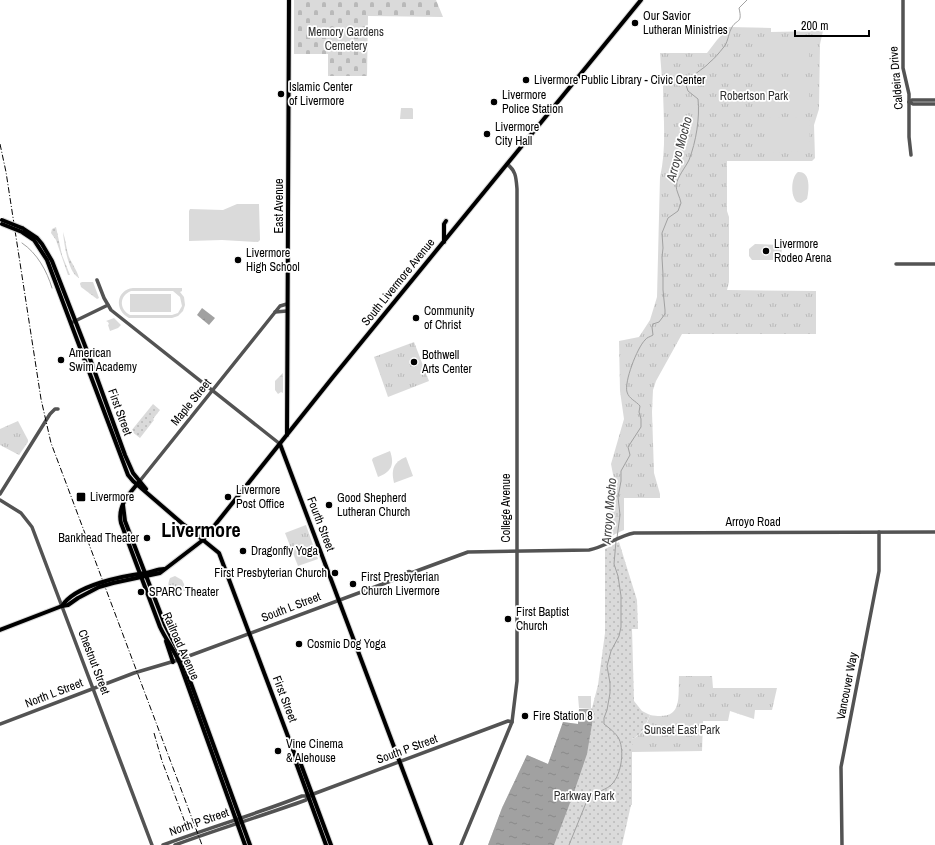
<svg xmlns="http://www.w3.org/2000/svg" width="935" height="845" font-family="'Archivo Narrow',sans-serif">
	<defs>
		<pattern id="grass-dots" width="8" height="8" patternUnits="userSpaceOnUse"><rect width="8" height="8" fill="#dadada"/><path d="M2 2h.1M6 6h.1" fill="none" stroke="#b9b9b9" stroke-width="1.8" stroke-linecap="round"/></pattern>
		<pattern id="cemetery-stones" width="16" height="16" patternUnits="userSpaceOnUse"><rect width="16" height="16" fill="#dadada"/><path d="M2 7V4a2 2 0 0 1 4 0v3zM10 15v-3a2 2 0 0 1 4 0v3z" fill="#b9b9b9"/></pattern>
		<pattern id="park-tufts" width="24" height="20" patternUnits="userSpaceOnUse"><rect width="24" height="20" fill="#dadada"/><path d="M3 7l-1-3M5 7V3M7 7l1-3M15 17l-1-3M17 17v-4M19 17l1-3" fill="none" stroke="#b9b9b9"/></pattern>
		<pattern id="water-ripples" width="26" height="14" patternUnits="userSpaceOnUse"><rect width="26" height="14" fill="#a1a1a1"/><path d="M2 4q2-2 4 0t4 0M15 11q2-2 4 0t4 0" fill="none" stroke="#898989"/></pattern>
	</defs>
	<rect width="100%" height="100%" fill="#fff"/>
	<g fill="url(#grass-dots)">
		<path d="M56,227L62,255L70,275H68L56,240L51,233L52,229Z"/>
		<path d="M63,232C66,240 66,249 69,257C72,264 77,270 79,278C68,273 64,243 63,232Z"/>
		<path d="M153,404L160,410L153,419L154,420L140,438L131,431Z"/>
		<path d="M619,542L637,600L638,629H632L634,701L642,711L650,715C645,726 643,734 632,739V805H631L622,845H488L502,808L527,755L548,764L563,722L578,724L579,709L592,708L598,685L605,633V549Z"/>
	</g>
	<path fill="url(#cemetery-stones)" d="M294,0H436L443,17L368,16L367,76H328V54H294Z"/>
	<g fill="url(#park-tufts)">
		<path d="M729,27L771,28V32L820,31L822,29L823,31L820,44L819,109L814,125L815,158L812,161H727V211L729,217V282L727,290L816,291V334H682L656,381L653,390L652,412L654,473L660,494V498H624V530L604,539L611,502L616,490L611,464L624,419L620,391L619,341L639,337L650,320L657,297L660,177C667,148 663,114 663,84L662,79L660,53H707L717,40Z"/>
		<path d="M82,282H93L99,298L97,299L81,287L80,283Z"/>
		<path d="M414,342L429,381L388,397L374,357Z"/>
		<path d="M283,373V393L281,392L278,394L275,390V381Z"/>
		<path d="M18,421L28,440V442L19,455L0,445V429Z"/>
		<path d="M306,525L318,559L298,566L285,533Z"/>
		<path d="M175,576L182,580L184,584L185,591H179L175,595C168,590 167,585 170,578Z"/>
		<path d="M679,676H712L713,688H777L772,710H755L754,719L730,711L728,721H703L702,751L632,752V739C643,735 646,726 650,715C683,721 678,700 679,676Z"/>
	</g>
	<g fill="#dadada" fill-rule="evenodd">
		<rect x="768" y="41" width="41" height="26"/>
		<rect x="768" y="83" width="41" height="26"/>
		<path d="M401,108H412L413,109V119H400Z"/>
		<path d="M766,117L809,118L810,150L806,154L803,151L768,153L765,120Z"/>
		<path d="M798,172C811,171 809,190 807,199L801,203L797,202C790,196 791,177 798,172Z"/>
		<path d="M237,204H259L260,240L258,242L222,240L189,241V211L190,209L223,210Z"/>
		<path d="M755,244L780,245L782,247L781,258L779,260H752L749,256V249Z"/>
		<path d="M133,288H182V291L180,292L184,297L185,305L183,311L178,316L172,318H129C114,310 116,290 133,288ZM131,291H173L180,297L182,306L178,313L172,315H130C119,309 119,296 131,291Z"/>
		<rect x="130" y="294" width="41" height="18"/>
		<path d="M114,318L121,325L118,328L110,331L108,325L109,324L108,322L106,321Z"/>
		<path d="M390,451C395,465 391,472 378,477L372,460L373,458Z"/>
		<path d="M406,457L413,476L394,483C391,470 393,462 406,457Z"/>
		<path d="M578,696H591V708H579Z"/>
	</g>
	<g fill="url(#water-ripples)">
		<path d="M202,308L215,318L209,325L197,315Z"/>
		<path d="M579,709H592L594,712L587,754L573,795L554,845H488L502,808L527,755L548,764L563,722L578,724Z"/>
	</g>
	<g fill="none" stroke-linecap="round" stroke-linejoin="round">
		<g stroke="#a1a1a1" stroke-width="1">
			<path d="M22,243C37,253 47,271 52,288"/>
			<path d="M617,538L620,515L618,497L621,481V471L630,455L628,447L641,427V419L639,412L640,406C636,401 629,399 627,392C624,382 637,348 645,340C647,337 650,337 653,335L652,327L653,324L659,322L665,314V310L663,290V275L662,257L663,248L662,233L668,218L678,211L681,203C680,197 676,191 676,185C678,176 685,168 689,160C696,142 700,118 698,99L688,91L686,85C690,75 703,70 710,62C715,58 719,53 723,48C728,43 728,35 731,29C736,18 743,25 739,8L747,0"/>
			<path d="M569,845L588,798C595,792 603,791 610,786C621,777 625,752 619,739C616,733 609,728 604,724V718L607,710L610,693V683L607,666L611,651L619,636L621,627V596L618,576L614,564L616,541"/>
		</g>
		<g stroke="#dbdbdb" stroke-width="6">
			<g id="major">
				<path d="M22,228L37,238L42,244L52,261L89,356L125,455L133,473L146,489"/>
				<path d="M22,232L34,240L47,260L128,475L133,481L184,525L187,527L219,553L295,755L299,759L331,845"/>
				<path d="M444,242V224L446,221"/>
				<path d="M287,435L289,0"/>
				<path d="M280,444L431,845"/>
				<path d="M139,482C129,494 117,506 121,523L160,627C166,640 175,651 180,664L245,845"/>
				<path d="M123,505L125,521L165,625L181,656L250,845"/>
				<path d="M62,606C75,585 123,576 145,573C152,572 157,569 164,569"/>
				<path d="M0,630L62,606L68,605L78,598L99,587L113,583L160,573L203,540L333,377L641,0"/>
				<path d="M166,641L173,662"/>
				<path d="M295,755V760L326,845"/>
			</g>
		</g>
		<g stroke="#535353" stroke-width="3.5">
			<path d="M903,0V68L909,94V137L911,155"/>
			<path d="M909,102L913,104H935"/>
			<path d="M909,102L912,100H935"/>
			<path d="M896,264H935"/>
			<path d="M97,280L104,298L111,310L280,444"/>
			<path d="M275,312L287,311"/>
			<path d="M73,322L108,305"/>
			<path d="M139,482L280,306L287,304"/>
			<path d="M0,494L50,414L55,409H58"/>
			<path d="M0,500L21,513L32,527L152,845"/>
			<circle cx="409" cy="574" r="2.5"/>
			<path d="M411,573L468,552L589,550C605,547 618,536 634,533L935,532"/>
			<path d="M0,724L134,673L178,660L407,575"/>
			<path d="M163,845C209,828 256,814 302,796H308L508,721L512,722"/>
			<path d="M175,845C218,829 262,816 306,800L308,796"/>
			<path d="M461,845L512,722L517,681V189C516,177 516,171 507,164"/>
			<path d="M842,845L841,767L879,571V532"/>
		</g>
		<use href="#major" stroke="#000" stroke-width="4"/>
		<g stroke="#000" stroke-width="1" stroke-dasharray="6 2 1 2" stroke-linecap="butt">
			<path d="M0,144L6,172L41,399L51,443L202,845"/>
			<path d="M154,733L162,761L186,825"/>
		</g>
		<g stroke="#dbdbdb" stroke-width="6" stroke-linecap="butt">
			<g id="major-bridge">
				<path d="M2,220L22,228"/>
				<path d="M2,224L22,232"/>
			</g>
		</g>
		<use href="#major-bridge" stroke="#000" stroke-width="4"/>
	</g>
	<g fill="#000" stroke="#fff" stroke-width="1.5">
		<circle cx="635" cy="23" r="4"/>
		<circle cx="526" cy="80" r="4"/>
		<circle cx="281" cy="94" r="4"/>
		<circle cx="494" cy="102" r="4"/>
		<circle cx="487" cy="134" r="4"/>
		<circle cx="766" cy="251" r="4"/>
		<circle cx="238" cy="260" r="4"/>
		<circle cx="416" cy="318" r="4"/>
		<circle cx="61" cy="360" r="4"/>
		<circle cx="414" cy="362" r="4"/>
		<rect x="76" y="492" width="10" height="10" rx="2"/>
		<circle cx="228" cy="497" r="4"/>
		<circle cx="329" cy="505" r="4"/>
		<circle cx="147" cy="538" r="4"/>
		<circle cx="243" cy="551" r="4"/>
		<circle cx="335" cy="573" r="4"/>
		<circle cx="353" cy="584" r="4"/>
		<circle cx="141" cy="592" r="4"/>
		<circle cx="508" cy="619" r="4"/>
		<circle cx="299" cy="644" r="4"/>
		<circle cx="525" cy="716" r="4"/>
		<circle cx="278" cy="751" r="4"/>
	</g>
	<g text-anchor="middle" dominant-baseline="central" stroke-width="3.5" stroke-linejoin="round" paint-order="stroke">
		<g font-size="12" fill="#000" stroke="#fff" text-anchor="start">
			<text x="643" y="16">Our Savior<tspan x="643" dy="14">Lutheran Ministries</tspan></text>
			<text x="534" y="80">Livermore Public Library - Civic Center</text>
			<text x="289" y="87">Islamic Center<tspan x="289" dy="14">of Livermore</tspan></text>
			<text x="502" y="95">Livermore<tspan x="502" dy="14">Police Station</tspan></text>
			<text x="495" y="127">Livermore<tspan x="495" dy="14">City Hall</tspan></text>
			<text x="774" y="244">Livermore<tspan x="774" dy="14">Rodeo Arena</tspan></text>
			<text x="246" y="253">Livermore<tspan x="246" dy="14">High School</tspan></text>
			<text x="424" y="311">Community<tspan x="424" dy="14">of Christ</tspan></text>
			<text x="69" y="353">American<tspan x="69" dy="14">Swim Academy</tspan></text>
			<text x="422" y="355">Bothwell<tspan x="422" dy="14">Arts Center</tspan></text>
			<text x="236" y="490">Livermore<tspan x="236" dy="14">Post Office</tspan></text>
			<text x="90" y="497">Livermore</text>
			<text x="337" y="498">Good Shepherd<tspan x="337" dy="14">Lutheran Church</tspan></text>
			<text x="139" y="538" text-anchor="end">Bankhead Theater</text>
			<text x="251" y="551">Dragonfly Yoga</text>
			<text x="327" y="573" text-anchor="end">First Presbyterian Church</text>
			<text x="361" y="577">First Presbyterian<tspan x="361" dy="14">Church Livermore</tspan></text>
			<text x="149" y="592">SPARC Theater</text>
			<text x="516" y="612">First Baptist<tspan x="516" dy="14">Church</tspan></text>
			<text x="307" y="644">Cosmic Dog Yoga</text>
			<text x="533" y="716">Fire Station 8</text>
			<text x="286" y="744">Vine Cinema<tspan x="286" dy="14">&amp; Alehouse</tspan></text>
		</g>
		<g font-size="12" fill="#313131" stroke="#fff">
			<text x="346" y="32">Memory Gardens<tspan x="346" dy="14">Cemetery</tspan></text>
			<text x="754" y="96">Robertson Park</text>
			<text x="682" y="730">Sunset East Park</text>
			<text x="584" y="796">Parkway Park</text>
		</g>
		<g font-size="12" fill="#000" stroke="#fff">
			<text transform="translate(896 78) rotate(-95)">Caldeira Drive</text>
			<text transform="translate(279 206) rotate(-90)">East Avenue</text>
			<text transform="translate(398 282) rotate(-51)">South Livermore Avenue</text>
			<text transform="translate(191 402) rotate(-51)">Maple Street</text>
			<text transform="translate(120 412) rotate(70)">First Street</text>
			<text transform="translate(506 508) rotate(-90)">College Avenue</text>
			<text x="753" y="522">Arroyo Road</text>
			<text transform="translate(321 524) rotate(69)">Fourth Street</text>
			<text transform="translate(291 607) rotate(-21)">South L Street</text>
			<text transform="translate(181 646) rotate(66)">Railroad Avenue</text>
			<text transform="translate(94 662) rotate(69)">Chestnut Street</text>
			<text transform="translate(847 686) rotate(-79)">Vancouver Way</text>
			<text transform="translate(54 693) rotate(-21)">North L Street</text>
			<text transform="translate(285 699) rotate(69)">First Street</text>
			<text transform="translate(407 749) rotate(-20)">South P Street</text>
			<text transform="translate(199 822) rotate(-19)">North P Street</text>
		</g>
		<g font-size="13" font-style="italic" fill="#424242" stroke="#fff">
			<text transform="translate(679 149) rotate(-75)">Arroyo Mocho</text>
			<text transform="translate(609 511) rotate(-85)">Arroyo Mocho</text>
		</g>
		<g font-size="20" font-weight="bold" fill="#000" stroke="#fff">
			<text x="201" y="529">Livermore</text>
		</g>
	</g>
	<path d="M795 30v6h74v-6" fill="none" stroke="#000000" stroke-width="2"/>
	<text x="801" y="30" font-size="12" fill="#000000" stroke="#ffffff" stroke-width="3" paint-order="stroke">200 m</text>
</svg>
